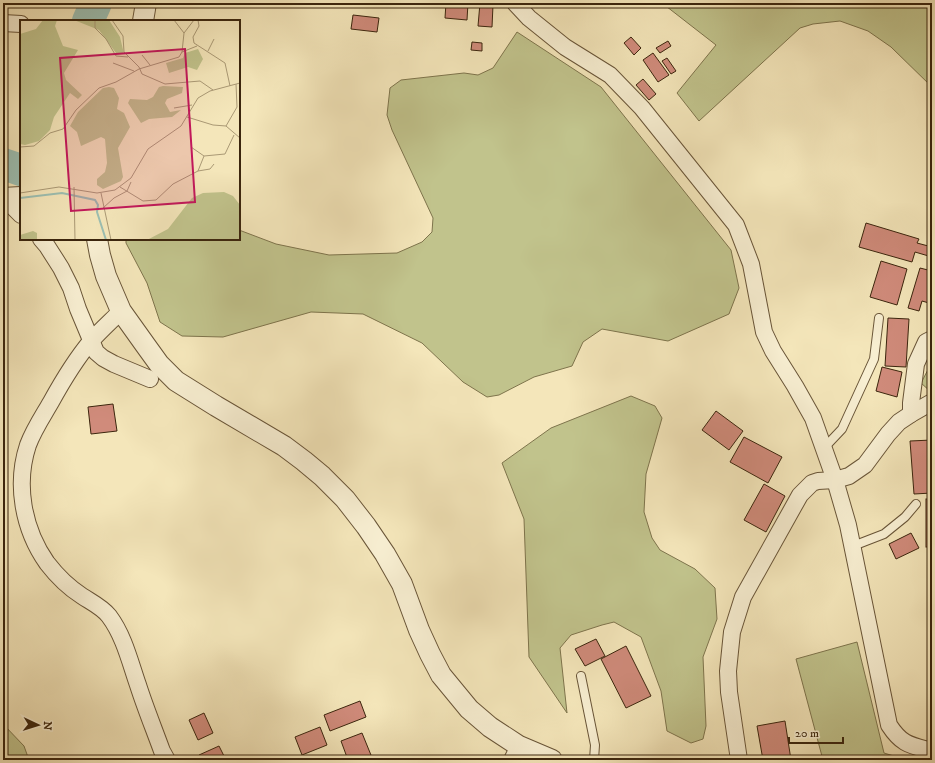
<svg xmlns="http://www.w3.org/2000/svg" width="935" height="763" font-family="'IM FELL DW Pica',serif">
	<rect width="100%" height="100%" fill="#f4e6ba"/>
	<filter id="stains"><feTurbulence type="fractalNoise" baseFrequency=".005" numOctaves="4"/><feColorMatrix values="0 0 0 0 .2 0 0 0 0 .09 0 0 0 0 .02 0 0 0 .5 -.17"/></filter>
	<radialGradient id="worn" r=".72"><stop offset=".6" stop-color="#630" stop-opacity="0"/><stop offset="1" stop-color="#630" stop-opacity=".3"/></radialGradient>
	<g fill="#c1c38c" stroke="#7e744c">
		<path d="M662,3H932V87L891,47L868,31L840,21L813,24L800,28L699,121L677,93L716,45Z"/>
		<path d="M517,32L601,87L731,250L739,288L729,314L668,341L602,329L583,342L572,366L534,377L499,395L487,397L463,382L422,343L363,314L311,312L223,337L182,336L160,322L147,283L126,243V239H239V230L276,244L329,255L397,253L422,242L432,232L433,218L392,130L387,115L390,88L401,80L464,73L478,75L493,68Z"/>
		<path d="M932,362V392H931L921,383Z"/>
		<path d="M631,396L655,406L662,418L646,474L644,512L652,538L660,550L695,569L715,588L717,619L703,657L706,726L703,739L691,743L667,731L661,691L641,637L614,622L602,625L571,635L560,648L567,713L529,657L524,519L502,463L551,428Z"/>
		<path d="M857,642L884,753L907,760H823L796,659Z"/>
		<path d="M3,724L24,746L29,760H3Z"/>
	</g>
	<g fill="none" stroke-linecap="round" stroke-linejoin="round">
		<g stroke="#9cbfb2" stroke-width="32">
			<path d="M88,21L96,3"/>
			<path d="M3,164L21,170"/>
		</g>
	</g>
	<g fill="#d08b7b" stroke="#3b250d">
		<path d="M446,3H468L467,20L445,18Z"/>
		<path d="M480,3L493,5L492,27L478,26Z"/>
		<path d="M353,15L379,18L377,32L351,29Z"/>
		<path d="M631,37L641,48L634,55L624,43Z"/>
		<path d="M668,41L671,46L660,53L656,48Z"/>
		<path d="M472,42L482,43V51L471,50Z"/>
		<path d="M653,53L669,75L658,82L643,60Z"/>
		<path d="M667,58L676,71L671,74L662,61Z"/>
		<path d="M643,79L656,94L649,100L636,85Z"/>
		<path d="M866,223L919,239L917,243L932,247V257L915,252L912,262L859,247Z"/>
		<path d="M881,261L907,269L897,305L870,297Z"/>
		<path d="M920,268L932,271V294L929,303L922,301L919,311L908,308Z"/>
		<path d="M888,318L909,319L906,367L885,366Z"/>
		<path d="M882,367L902,372L897,397L876,391Z"/>
		<path d="M113,404L117,431L91,434L88,407Z"/>
		<path d="M716,411L743,431L729,450L702,430Z"/>
		<path d="M744,437L782,457L768,483L730,462Z"/>
		<path d="M932,440V493L914,494L910,441Z"/>
		<path d="M764,484L785,496L766,532L744,520Z"/>
		<rect x="926" y="499" width="6" height="48"/>
		<path d="M911,533L919,548L896,559L889,544Z"/>
		<path d="M596,639L605,656L585,666L575,649Z"/>
		<path d="M626,646L651,696L626,708L601,659Z"/>
		<path d="M360,701L366,717L330,731L324,715Z"/>
		<path d="M204,713L213,733L198,740L189,720Z"/>
		<path d="M785,721L791,760H763L757,726Z"/>
		<path d="M320,727L327,745L302,755L295,737Z"/>
		<path d="M362,733L373,760H348L341,741Z"/>
		<path d="M219,746L226,760H202L199,755Z"/>
	</g>
	<g fill="none" stroke-linecap="round" stroke-linejoin="round">
		<g stroke="#695538" stroke-width="10">
			<g id="service">
				<path d="M824,448L842,429L874,359L879,318"/>
				<path d="M853,546L884,534L905,517L916,504"/>
				<path d="M581,676L595,745L594,760"/>
			</g>
		</g>
		<g stroke="#695538" stroke-width="18">
			<g id="minor">
				<path d="M515,3L529,18L565,47L610,75L642,108L736,225L751,264L764,332L773,351L795,386L813,418L835,480L848,525L889,725C902,745 910,745 932,751"/>
				<path d="M3,23L21,24"/>
				<path d="M4,198L21,215"/>
				<path d="M41,239L47,246L61,268L71,288L78,309L96,352L103,358L114,364L150,379"/>
				<path d="M121,311C111,321 100,331 91,341C76,359 62,382 51,402C43,416 34,429 28,445C15,484 23,529 47,563C57,576 68,587 82,596C91,602 102,607 109,616C124,636 130,662 138,685C145,707 154,729 162,751L167,760"/>
				<path d="M911,414V403L916,364L926,342L932,339"/>
				<path d="M512,760L519,746"/>
				<path d="M739,760L729,692L728,671L732,632L743,597L800,495L812,483L818,481L835,480L849,476L865,465L888,434L899,422L911,414L932,402"/>
			</g>
		</g>
		<g stroke="#695538" stroke-width="22">
			<g id="tertiary">
				<path d="M143,21L146,3"/>
				<path d="M3,198L21,197"/>
				<path d="M97,239L100,255L106,276L121,311L146,346L159,364L176,381L216,406L284,446L304,461L322,476L345,499L366,526L385,554L402,584L419,630L430,654L441,675L469,709L490,727L519,746L552,760"/>
			</g>
		</g>
		<use href="#service" stroke="#f8efd2" stroke-width="8"/>
		<use href="#minor" stroke="#f8efd2" stroke-width="16"/>
		<use href="#tertiary" stroke="#f8efd2" stroke-width="20"/>
	</g>
	<g transform="translate(20 20)">
		<rect width="220" height="220" fill="#f4e6ba"/>
		<path d="M23,0H37L35,6L43,26L58,30L44,53L46,60L62,75L58,79L50,73L34,97L30,110L19,121L5,125L0,124V14L16,9ZM54,0H89L100,17L104,34L96,33L79,10ZM178,29L183,39L177,50L168,47L149,53L146,43L163,38L165,33ZM143,66L163,67L162,73L147,79L145,83L150,92L161,90L152,97L129,99L121,103L108,83L110,79L127,80L133,77L139,67ZM89,67L94,68L99,78L97,89L104,93L110,107L98,128L103,157L101,161L83,169L77,165V159L85,152L87,143L85,119L81,117L61,126L57,112L50,106L58,92L83,68ZM204,172L213,176L220,185V220H127L148,209L172,178L183,173ZM13,211L17,213V220H0V215Z" fill="#c1c38c"/>
		<path fill="none" stroke="#9cbfb2" stroke-width="2" d="M0,178L42,173L75,180L78,185L77,192L86,220"/>
		<path fill="none" stroke="#aa9975" stroke-width="1" d="M75,0V8L86,19L96,36L108,37M92,0L103,16L104,32L119,47L122,54L145,64L180,61L193,70M154,0L164,13M178,0L179,6L173,17L174,23L205,43L210,66M188,31L194,19M162,32L177,26M122,35L130,45M93,43L114,51M216,64L217,87L206,106L220,118M154,88L172,85M167,97L193,105L206,106M0,127L14,126L30,113L43,109L56,90L79,68L96,62L119,49L159,37L162,32L164,13L174,0M171,127L184,136M178,151L190,149L194,144M54,167L55,220M100,167L123,181L136,180L153,164L178,151L184,136L205,134L214,115M0,173L39,167L77,173L95,170L111,158L128,129L161,106L178,78L190,71L220,63M81,173L91,220M83,188L94,178L107,171L111,162"/>
		<path fill="#c2185b" fill-opacity="0.15" stroke="#c2185b" stroke-width="2" d="M165,29L175,182L51,191L40,38Z"/>
		<rect width="220" height="220" fill="none" stroke="#3b250d" stroke-width="2"/>
	</g>
	<rect width="935" height="763" fill="none" stroke="#f4e6ba" stroke-width="16"/>
	<rect x="4" y="4" width="927" height="755" fill="none" stroke="#3b250d" stroke-width="2"/>
	<rect x="8" y="8" width="919" height="747" fill="none" stroke="#3b250d"/>
	<g transform="translate(38 725) rotate(94)" stroke="#f8efd2" stroke-width="3" paint-order="stroke">
	<path d="M0-3L7 15L0 10L-7 15Z" fill="#3b250d"/>
	<text y="-6" font-size="11" font-weight="bold" text-anchor="middle" fill="#3b250d">N</text>
	</g>
	<path d="M789 737v6h54v-6" fill="none" stroke="#3b250d" stroke-width="2"/>
	<text x="795" y="737" font-size="12" fill="#3b250d" stroke="#f8efd2" stroke-width="3" paint-order="stroke">20 m</text>
	<rect width="100%" height="100%" filter="url(#stains)"/>
	<rect width="100%" height="100%" fill="url(#worn)"/>
</svg>
